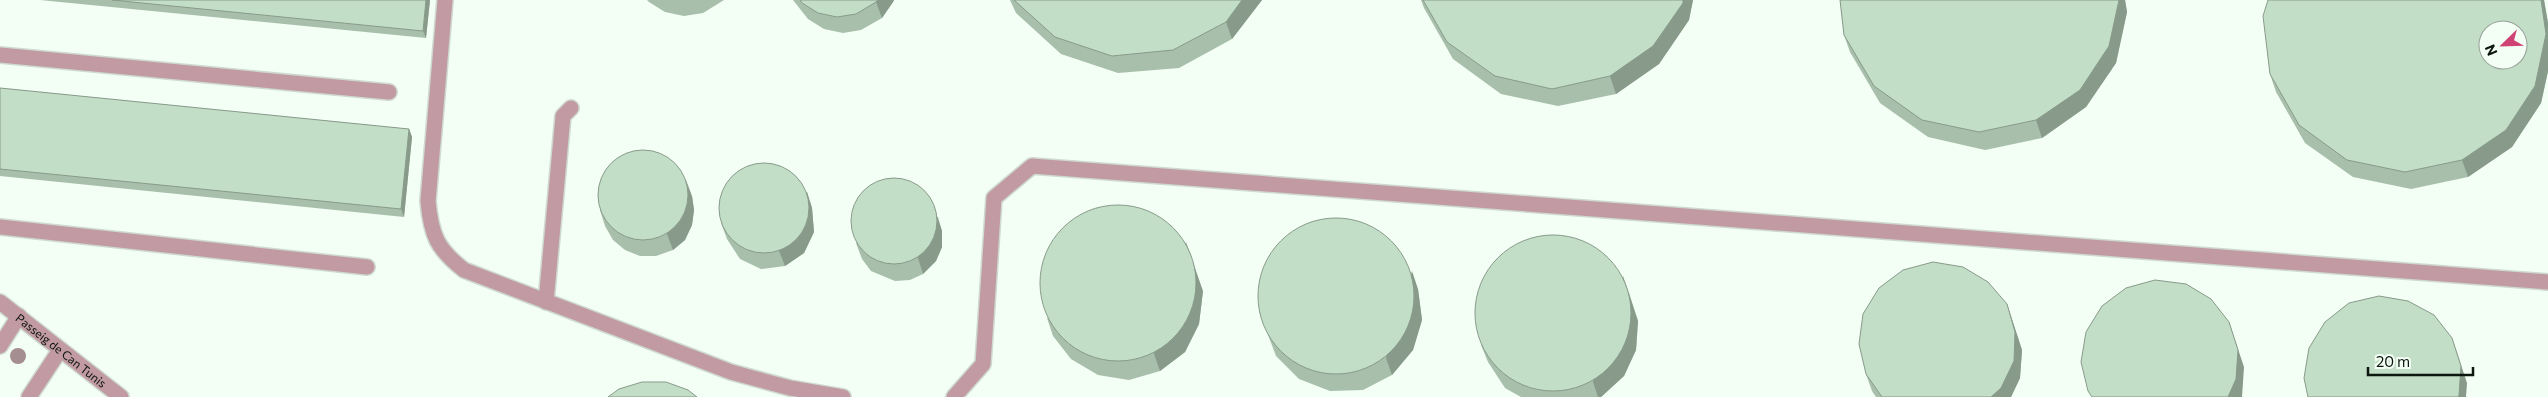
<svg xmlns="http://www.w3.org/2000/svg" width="2548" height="397" font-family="Commissioner,sans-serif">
	<rect width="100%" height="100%" fill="#f3fef4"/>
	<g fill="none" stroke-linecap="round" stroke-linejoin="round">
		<g stroke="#ced9cf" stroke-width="18">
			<g id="lane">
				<path d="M445,0L428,201C431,235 437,249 464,270L731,372L790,388L843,397"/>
				<path d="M0,55L389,92"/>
				<path d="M0,227L367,267"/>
				<path d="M546,302L563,116L571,108"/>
				<path d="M0,346L19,316"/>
				<path d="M29,397L60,350"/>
				<path d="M954,397L983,364L994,198L1032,166L2548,282"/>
			</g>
		</g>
		<g stroke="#ced9cf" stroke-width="18">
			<g id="street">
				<path id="s1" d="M0,302L121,397"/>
			</g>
		</g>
		<use href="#lane" stroke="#c19aa3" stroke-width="15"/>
		<use href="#street" stroke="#c19aa3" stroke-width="15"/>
	</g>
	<circle fill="#a58e92" cx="18" cy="356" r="8"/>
	<g fill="#a8bfab">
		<path d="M40,0H430L426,38Z"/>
		<path d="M647,0H724L703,13L684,16L665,12L649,2Z"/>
		<path d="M793,0H894L893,2L882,18L861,30L843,33L824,29L808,19Z"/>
		<path d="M1010,0H1262L1232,39L1179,68L1118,73L1061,54L1016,13Z"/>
		<path d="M1421,0H1693L1689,20L1659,64L1616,94L1558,106L1501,94L1453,59L1424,8Z"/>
		<path d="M1840,0H2125L2127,12L2116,63L2086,107L2042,138L1985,150L1928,137L1880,103L1850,52L1844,35Z"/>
		<path d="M2544,0L2548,23V71L2541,103L2512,147L2468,177L2411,189L2353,177L2305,143L2276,92L2270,74Z"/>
		<path d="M0,88L409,129L412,137L404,217L0,176Z"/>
		<path d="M807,192L812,208L814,232L804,253L785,266L761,269L740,259L727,239L721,223Z"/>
		<path d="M692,196L694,210L692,225L685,240L673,250L656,256H640L625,250L613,240L605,226L600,210Z"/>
		<path d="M938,217L942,231V247L936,261L923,274L910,280L895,281L871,271L862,259L856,243Z"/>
		<path d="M1418,289L1422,320L1413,350L1392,375L1363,390L1330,391L1299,379L1276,356L1259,311Z"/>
		<path d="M1203,291L1199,324L1185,352L1160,371L1129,380L1098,375L1071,359L1053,336L1047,318Z"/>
		<path d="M1629,293L1638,321L1636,350L1624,376L1601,397H1521L1505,388L1488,362L1481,345Z"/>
		<path d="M2007,304L2022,350L2020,378L2011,397H1876L1872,391L1866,374Z"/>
	</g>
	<g fill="#889b8b">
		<path d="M426,0H430L426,38L423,31Z"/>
		<path d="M878,0H894L893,2L882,18L876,2Z"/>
		<path d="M1242,0H1262L1232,39L1226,22Z"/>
		<path d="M1683,0H1693L1689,20L1659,64L1616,94L1610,76Z"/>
		<path d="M2119,0H2125L2127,12L2116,63L2086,107L2042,138L2036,120Z"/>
		<path d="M2541,0H2544L2548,23V71L2541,103L2512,147L2468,177L2462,160Z"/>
		<path d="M409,129L412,137L404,217L401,209Z"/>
		<path d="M686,180L692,196L694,210L692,225L685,240L673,250L667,234Z"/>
		<path d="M807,192L812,208L814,232L804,253L785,266L779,251Z"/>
		<path d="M932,201L942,231V247L936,261L923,274L918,258Z"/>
		<path d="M1186,242L1203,291L1199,324L1185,352L1160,371L1154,354Z"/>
		<path d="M1412,271L1418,289L1422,320L1413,350L1392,375L1386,358Z"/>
		<path d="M1623,276L1638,321L1636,350L1624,376L1601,397H1598L1593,382Z"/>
		<path d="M2007,304L2022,350L2020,378L2011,397H1991Z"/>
		<path d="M2229,322L2244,367L2242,397H2228Z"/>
		<path d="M2452,338L2467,383L2466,397H2458Z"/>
	</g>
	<g fill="#c3dec7" stroke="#889b8b" fill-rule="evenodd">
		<path d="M112,0H426L423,31Z"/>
		<path d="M800,0H878L876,2L856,14L837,17L818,13L802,3Z"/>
		<path d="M1014,0H1242L1226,22L1173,50L1112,56L1055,37Z"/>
		<path d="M1423,0H1683V3L1653,46L1610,76L1552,89L1495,76L1447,42Z"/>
		<path d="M1840,0H2119L2109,46L2080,90L2036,120L1979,132L1922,120L1874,86L1844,35Z"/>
		<path d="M2268,0H2541L2546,34L2535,86L2506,130L2462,160L2405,172L2347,160L2299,125L2270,74L2263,16ZM2488,30H2518V60H2488Z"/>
		<path d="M0,88L409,129L401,209L0,169Z"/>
		<circle cx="643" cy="195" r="45"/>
		<circle cx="764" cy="208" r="45"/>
		<circle cx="894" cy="221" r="43"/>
		<circle cx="1118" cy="283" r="78"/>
		<circle cx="1336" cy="296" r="78"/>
		<circle cx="1553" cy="313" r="78"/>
		<path d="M1933,262L1963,267L1988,282L2007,304L2015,332L2014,361L2001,388L1991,397H1882L1866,374L1859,344L1863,314L1879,288L1903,270Z"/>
		<path d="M2155,280L2186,284L2211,299L2229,322L2238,350L2236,379L2228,397H2092L2088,391L2081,362L2086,332L2102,306L2126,288Z"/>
		<path d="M2379,296L2408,301L2434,315L2452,338L2461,366L2459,395L2458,397H2308L2304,378L2309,348L2325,322L2349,303Z"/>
		<path d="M642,382H666L688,390L697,397H608L619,389Z"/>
	</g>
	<g text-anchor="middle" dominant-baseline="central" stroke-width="4" stroke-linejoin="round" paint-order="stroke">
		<g font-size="12" fill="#0d160f" stroke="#f3fef4">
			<text stroke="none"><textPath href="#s1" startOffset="78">Passeig de Can Tunis</textPath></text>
		</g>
	</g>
	<g transform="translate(2503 45) rotate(247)"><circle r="24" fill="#f3fef4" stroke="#97a198"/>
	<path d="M0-4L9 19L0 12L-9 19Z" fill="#ce4274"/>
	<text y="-8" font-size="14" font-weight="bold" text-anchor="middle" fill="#0d160f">N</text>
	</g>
	<path d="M2368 367v8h105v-8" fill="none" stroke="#0d160f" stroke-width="2.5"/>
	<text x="2376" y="367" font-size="15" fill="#0d160f" stroke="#f3fef4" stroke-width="4" paint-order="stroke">20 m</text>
</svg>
